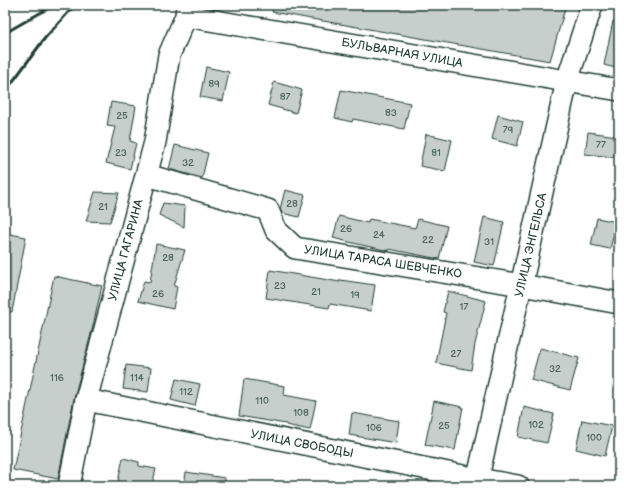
<svg xmlns="http://www.w3.org/2000/svg" width="624" height="491" font-family="'Balsamiq Sans',sans-serif">
	<rect width="100%" height="100%" fill="#fff"/>
	<filter id="ink" filterUnits="userSpaceOnUse"><feTurbulence type="fractalNoise" baseFrequency=".025" numOctaves="2"/><feDisplacementMap in="SourceGraphic" scale="8" xChannelSelector="R" yChannelSelector="G"/><feConvolveMatrix kernelMatrix="1 2 1 2 8 2 1 2 1" color-interpolation-filters="sRGB"/></filter>
	<g filter="url(#ink)">
		<g fill="#c7cfcc" stroke="#1f3d34">
			<path d="M273,5H566L550,61L272,12Z"/>
			<path d="M613,21L619,22V69L604,65Z"/>
			<path d="M206,67L229,72L223,101L200,97Z"/>
			<path d="M274,82L302,90L296,113L268,105Z"/>
			<path d="M341,90L410,103L404,129L353,119L352,122L335,118Z"/>
			<path d="M111,102L136,106L130,141L136,143L130,169L106,163L115,127L107,126Z"/>
			<path d="M498,115L523,122L517,146L492,139Z"/>
			<path d="M588,132L617,136L614,157L585,154Z"/>
			<path d="M426,134L452,140L445,171L420,166Z"/>
			<path d="M175,145L208,153L202,178L169,169Z"/>
			<path d="M285,190L305,195L299,217L282,213L280,209Z"/>
			<path d="M95,192L119,193L110,222L86,221Z"/>
			<path d="M163,203L185,206L184,227L159,215Z"/>
			<path d="M339,216L368,223L369,219L415,228L418,219L447,226L439,259L389,249V251L353,243L333,238Z"/>
			<path d="M484,217L504,222L494,266L474,262Z"/>
			<path d="M597,218L617,222L610,249L591,245Z"/>
			<path d="M5,233L26,237L12,312L5,311Z"/>
			<path d="M156,244L185,250L174,286L177,287L173,309L138,301L144,281L150,282Z"/>
			<path d="M270,270L340,282V280L375,285L371,311L330,304L329,308L266,298Z"/>
			<path d="M54,276L102,286L92,330L74,398L58,479L13,470Z"/>
			<path d="M448,291L486,301L475,344L471,370L436,363L446,313L443,312Z"/>
			<path d="M540,348L579,358L570,390L531,380Z"/>
			<path d="M126,365L151,368L148,392L123,389Z"/>
			<path d="M176,379L200,384L195,406L171,400Z"/>
			<path d="M244,379L285,386L284,395L316,401L310,430L286,425V424L239,416Z"/>
			<path d="M434,401L463,407L455,450L425,445Z"/>
			<path d="M524,407L554,414L547,443L518,437Z"/>
			<path d="M352,413L399,421L396,443L349,435Z"/>
			<path d="M582,420L612,426L605,456L576,449Z"/>
			<path d="M123,458L139,462V466L156,469L152,486H117Z"/>
			<path d="M186,472L225,478V486H184Z"/>
		</g>
		<g fill="none" stroke-linecap="round" stroke-linejoin="round">
			<g stroke="#1f3d34" stroke-width="24">
				<g id="minor">
					<path d="M186,16L619,90"/>
					<path d="M147,175L268,210L276,230L295,248L522,285L619,303"/>
					<path d="M86,400L478,479L518,486"/>
					<path d="M69,486L86,400L155,142L169,55L186,16L187,5"/>
					<path d="M476,486L567,81L592,5"/>
				</g>
			</g>
			<use href="#minor" stroke="#fff" stroke-width="21"/>
			<g stroke="#1f3d34" stroke-width="3">
				<path d="M5,33L54,5"/>
				<path d="M5,92L45,38L75,5"/>
			</g>
		</g>
	</g>
	<g text-anchor="middle" dominant-baseline="central" stroke-width="3.5" stroke-linejoin="round" paint-order="stroke">
		<g font-size="10" fill="#49625a">
			<text x="214" y="84">89</text>
			<text x="285" y="97">87</text>
			<text x="391" y="113">83</text>
			<text x="122" y="116">25</text>
			<text x="508" y="130">79</text>
			<text x="601" y="145">77</text>
			<text x="121" y="153">23</text>
			<text x="436" y="153">81</text>
			<text x="188" y="163">32</text>
			<text x="292" y="204">28</text>
			<text x="103" y="207">21</text>
			<text x="346" y="229">26</text>
			<text x="379" y="235">24</text>
			<text x="428" y="240">22</text>
			<text x="489" y="242">31</text>
			<text x="168" y="258">28</text>
			<text x="280" y="286">23</text>
			<text x="316" y="292">21</text>
			<text x="158" y="294">26</text>
			<text x="355" y="295">19</text>
			<text x="464" y="307">17</text>
			<text x="456" y="354">27</text>
			<text x="555" y="369">32</text>
			<text x="57" y="378">116</text>
			<text x="137" y="378">114</text>
			<text x="186" y="392">112</text>
			<text x="262" y="401">110</text>
			<text x="301" y="413">108</text>
			<text x="536" y="425">102</text>
			<text x="444" y="426">25</text>
			<text x="374" y="428">106</text>
			<text x="594" y="438">100</text>
		</g>
		<g font-size="12" fill="#1f3d34" stroke="#fff">
			<text transform="translate(402 53) rotate(10)">БУЛЬВАРНАЯ УЛИЦА</text>
			<text transform="translate(531 245) rotate(-77)">УЛИЦА ЭНГЕЛЬСА</text>
			<text transform="translate(126 250) rotate(-75)">УЛИЦА ГАГАРИНА</text>
			<text transform="translate(383 262) rotate(9)">УЛИЦА ТАРАСА ШЕВЧЕНКО</text>
			<text transform="translate(302 444) rotate(11)">УЛИЦА СВОБОДЫ</text>
		</g>
	</g>
	<rect width="624" height="491" fill="none" stroke="#fff" stroke-width="20"/>
	<rect x="10" y="10" width="604" height="471" fill="none" stroke="#1f3d34" stroke-width="1.5" filter="url(#ink)"/>
</svg>
